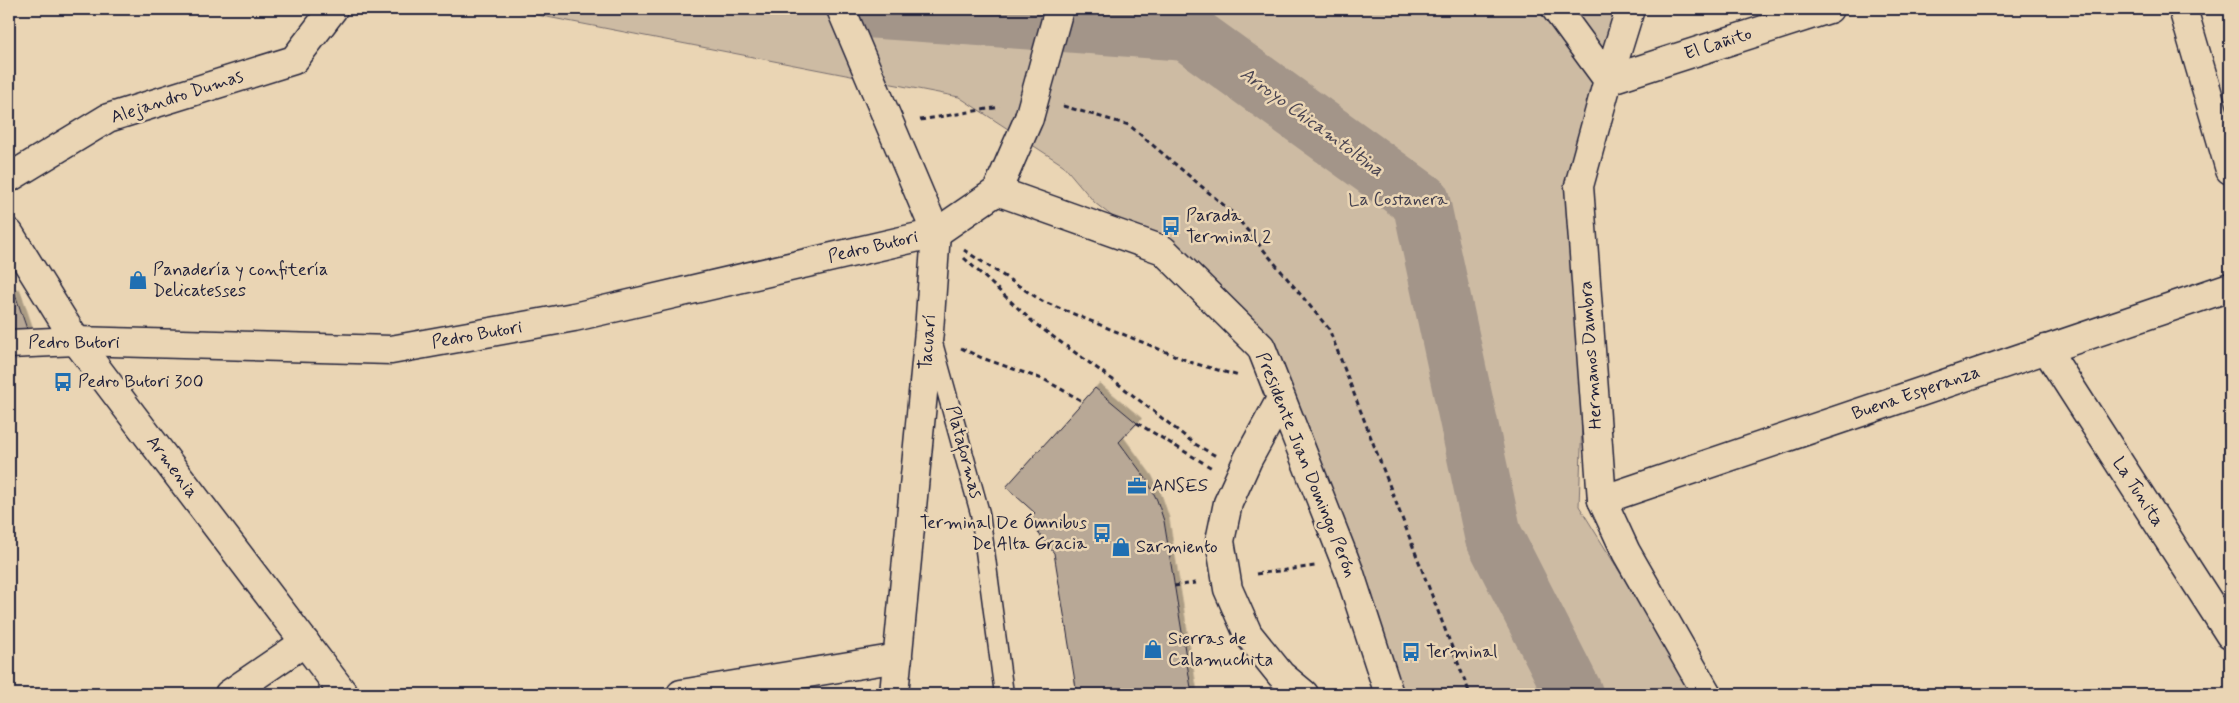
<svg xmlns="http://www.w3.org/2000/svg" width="2239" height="703" font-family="Mynerve,sans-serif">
	<defs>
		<filter id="shadow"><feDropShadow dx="4.5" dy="-4.5" stdDeviation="0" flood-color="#0004"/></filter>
	</defs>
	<rect width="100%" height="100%" fill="#ead5b4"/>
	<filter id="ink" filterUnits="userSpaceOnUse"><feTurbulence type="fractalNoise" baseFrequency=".02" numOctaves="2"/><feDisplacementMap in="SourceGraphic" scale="10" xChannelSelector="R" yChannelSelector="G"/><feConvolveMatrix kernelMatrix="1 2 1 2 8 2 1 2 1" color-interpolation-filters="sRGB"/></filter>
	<g filter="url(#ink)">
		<g fill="#cdbba3" stroke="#786e6f">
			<path d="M506,9H1537L1594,80L1579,506L1695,694H1394L1255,327L1095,203L1063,165L959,97Z"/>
			<path d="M1556,9H1630L1608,80Z"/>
		</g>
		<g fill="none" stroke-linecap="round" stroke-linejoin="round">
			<path stroke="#a39589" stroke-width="58" d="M867,9L1187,32L1421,201L1493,535L1574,694"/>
		</g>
		<g fill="#b8a896" stroke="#22223b" filter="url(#shadow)">
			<path d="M9,294H15L28,332H9Z"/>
			<path d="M1095,388L1137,423L1119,442L1147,480L1157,500L1164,521L1192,694H1077L1054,553L1028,520L1035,513L1006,487Z"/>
		</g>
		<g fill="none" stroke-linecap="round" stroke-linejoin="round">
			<g stroke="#22223b" stroke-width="21">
				<path id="lane" d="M933,343L980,513L1004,694"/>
			</g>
			<g stroke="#22223b" stroke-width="31">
				<g id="street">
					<path d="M841,9L936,233L929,331L894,694"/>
					<path d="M1556,9L1608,80L1579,186L1602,500L1626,552L1707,694"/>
					<path d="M2183,9L2230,170"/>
					<path d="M1608,80L1829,9"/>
					<path d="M1608,80L1630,9"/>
					<path d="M9,178L108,118L294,60L333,9"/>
					<path d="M9,233L76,341L344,694"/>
					<path d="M2046,349L2230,635"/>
					<path d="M1281,399L1248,459L1228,503L1220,541L1228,589L1248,634L1281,675L1304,694"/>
					<path d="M1602,500L2230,287"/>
					<path d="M229,694L305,642"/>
					<path d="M681,694L898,658"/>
				</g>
			</g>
			<g stroke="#22223b" stroke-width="31">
				<g id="secondary">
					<path d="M997,191L1163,250L1261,347L1349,571L1389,694"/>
					<path d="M997,191L1029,118"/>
					<path d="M9,344L76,341L391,350L574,317L936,233L997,191"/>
				</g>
			</g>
			<g stroke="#22223b" stroke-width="3" stroke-dasharray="5 4" stroke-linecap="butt">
				<path d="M1063,106L1129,125L1233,213L1329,329L1470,694"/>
				<path d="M920,120L1000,107"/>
				<path d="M964,250L1042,301L1193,363L1239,376"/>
				<path d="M964,258L1034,323L1116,382L1195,444L1216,456"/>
				<path d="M961,348L982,358L1045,380L1082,401"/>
				<path d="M1137,423L1212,468"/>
				<path d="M1256,574L1315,566"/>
				<path d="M1174,586L1196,583"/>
			</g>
			<use href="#lane" stroke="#ead5b4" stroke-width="18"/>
			<use href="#street" stroke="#ead5b4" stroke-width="28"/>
			<use href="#secondary" stroke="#ead5b4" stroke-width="28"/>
			<g stroke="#22223b" stroke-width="31" stroke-linecap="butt">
				<path id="secondary-bridge" d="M1029,118L1059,9"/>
			</g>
			<use href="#secondary-bridge" stroke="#ead5b4" stroke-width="28"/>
		</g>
	</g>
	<defs>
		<g id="bus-bare" transform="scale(1.5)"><path d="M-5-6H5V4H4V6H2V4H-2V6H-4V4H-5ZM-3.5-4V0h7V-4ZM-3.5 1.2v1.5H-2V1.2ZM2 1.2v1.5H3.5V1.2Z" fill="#1f6fb2" stroke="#ead5b4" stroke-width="2.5" paint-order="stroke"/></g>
		<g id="shop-bare" transform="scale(1.5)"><path d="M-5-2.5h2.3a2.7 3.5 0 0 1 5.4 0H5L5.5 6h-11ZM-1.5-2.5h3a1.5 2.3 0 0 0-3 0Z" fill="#1f6fb2" stroke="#ead5b4" stroke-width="2.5" paint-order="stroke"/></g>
		<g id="office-bare" transform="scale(1.5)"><path d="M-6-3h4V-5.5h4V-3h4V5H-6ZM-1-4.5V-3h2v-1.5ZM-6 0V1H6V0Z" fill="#1f6fb2" stroke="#ead5b4" stroke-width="2.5" paint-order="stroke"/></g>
	</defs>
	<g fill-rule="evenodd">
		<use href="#bus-bare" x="1171" y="226"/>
		<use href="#shop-bare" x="138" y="280"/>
		<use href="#bus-bare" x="63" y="382"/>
		<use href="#office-bare" x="1137" y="486"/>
		<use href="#bus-bare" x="1102" y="533"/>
		<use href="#shop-bare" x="1121" y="547"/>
		<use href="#shop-bare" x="1153" y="649"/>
		<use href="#bus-bare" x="1411" y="652"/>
	</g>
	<g text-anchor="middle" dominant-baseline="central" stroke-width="5" stroke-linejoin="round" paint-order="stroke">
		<g font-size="18" fill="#22223b" stroke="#ead5b4">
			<text transform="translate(1718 44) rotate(-18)">El Cañito</text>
			<text transform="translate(177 97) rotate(-18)">Alejandro Dumas</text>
			<text transform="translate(873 247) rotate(-13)">Pedro Butori</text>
			<text transform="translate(477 335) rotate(-10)">Pedro Butori</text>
			<text transform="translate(928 342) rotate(-85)">Tacuarí</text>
			<text x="74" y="343">Pedro Butori</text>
			<text transform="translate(1591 355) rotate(-94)">Hermanos Dambra</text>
			<text transform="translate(1916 393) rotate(-19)">Buena Esperanza</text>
			<text transform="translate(964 452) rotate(75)">Plataformas</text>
			<text transform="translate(1306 465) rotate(68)">Presidente Juan Domingo Perón</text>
			<text transform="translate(172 467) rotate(53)">Armenia</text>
			<text transform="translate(2138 492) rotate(57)">La Tunita</text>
		</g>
		<g font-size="18" fill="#444150" stroke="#ead5b4">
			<text x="1398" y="200">La Costanera</text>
		</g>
		<g font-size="18" fill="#22223b" stroke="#ead5b4" text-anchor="start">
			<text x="1186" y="216">Parada<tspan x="1186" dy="21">Terminal 2</tspan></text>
			<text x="153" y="270">Panadería y confitería<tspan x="153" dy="21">Delicatesses</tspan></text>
			<text x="78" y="382">Pedro Butori 300</text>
			<text x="1152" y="486">ANSES</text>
			<text x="1087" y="523" text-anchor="end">Terminal De Ómnibus<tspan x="1087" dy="21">De Alta Gracia</tspan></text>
			<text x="1136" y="547">Sarmiento</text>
			<text x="1168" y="639">Sierras de<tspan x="1168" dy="21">Calamuchita</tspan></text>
			<text x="1426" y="652">Terminal</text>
		</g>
		<g font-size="19" font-style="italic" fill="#494452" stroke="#ead5b4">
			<text transform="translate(1312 122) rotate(36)">Arroyo Chicamtoltina</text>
		</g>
	</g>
	<rect width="2239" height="703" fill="none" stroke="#ead5b4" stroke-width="30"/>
	<rect x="15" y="15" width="2209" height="673" fill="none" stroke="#22223b" stroke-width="2" filter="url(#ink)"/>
</svg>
